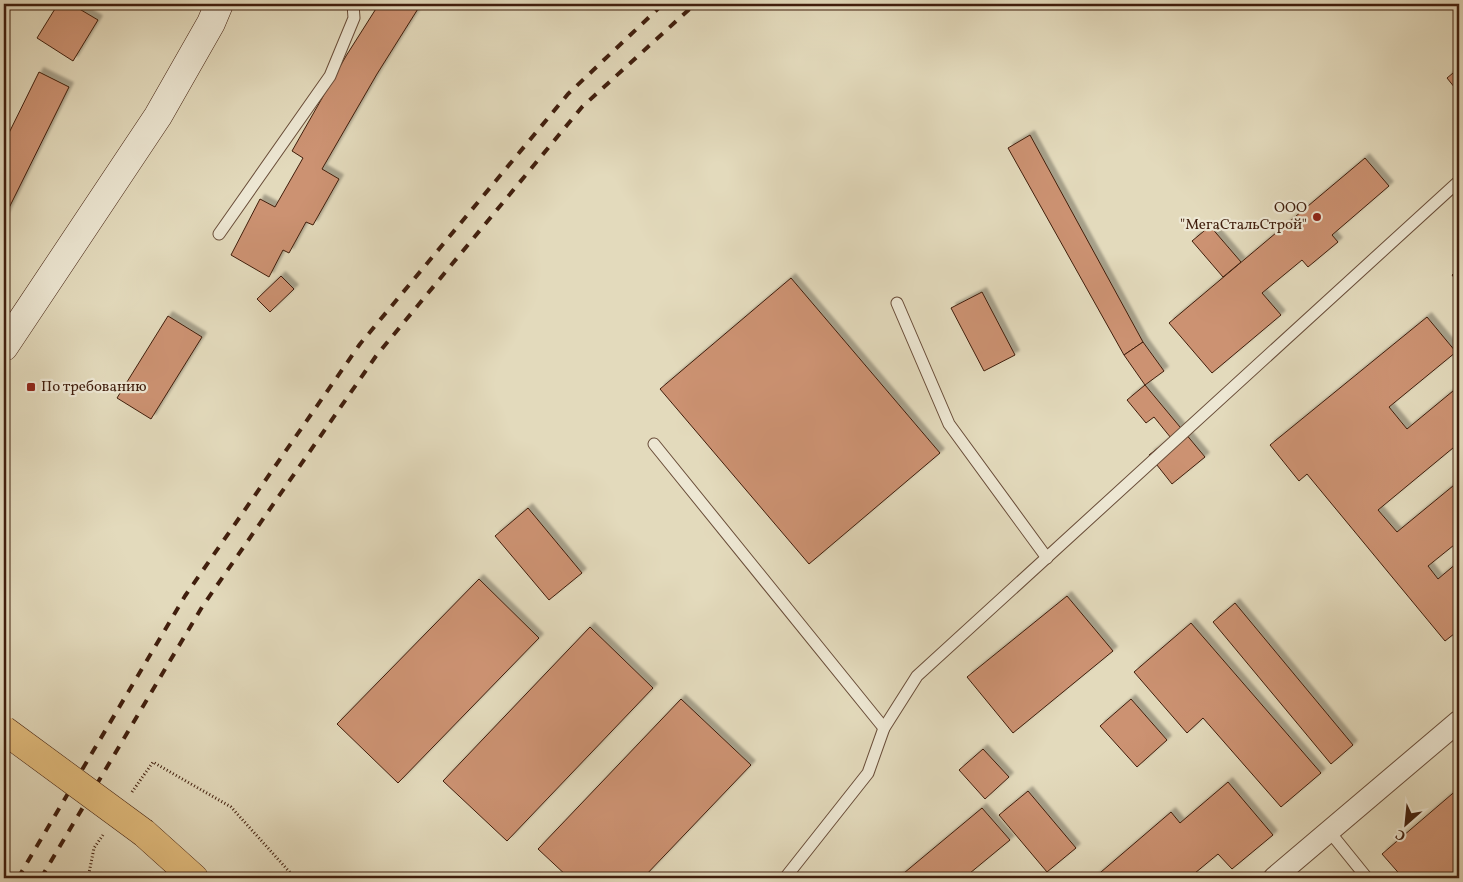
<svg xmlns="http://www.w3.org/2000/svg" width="1463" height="882" font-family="Vollkorn,serif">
	<defs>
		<filter id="shadow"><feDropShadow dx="4.5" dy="-4.5" stdDeviation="1" flood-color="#0004"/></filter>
	</defs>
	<rect width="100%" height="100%" fill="#e3dabc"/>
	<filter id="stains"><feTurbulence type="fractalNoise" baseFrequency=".004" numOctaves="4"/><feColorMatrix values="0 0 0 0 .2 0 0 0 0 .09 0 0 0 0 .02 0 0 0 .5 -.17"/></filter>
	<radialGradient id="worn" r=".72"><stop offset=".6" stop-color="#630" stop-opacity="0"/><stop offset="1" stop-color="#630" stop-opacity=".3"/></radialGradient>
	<g fill="#cc9272" stroke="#401e0d" filter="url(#shadow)">
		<path d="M58,4H71L98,20L73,61L37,38Z"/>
		<path d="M379,4H421L377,74L322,169L339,179L313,225L306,222L289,253L283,250L269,277L231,255L260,199L275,207L303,158L292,151L346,56Z"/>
		<path d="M1459,68V93L1447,78Z"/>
		<path d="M39,72L69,87L4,218V143Z"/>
		<path d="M1030,135L1143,342L1124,355L1008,148Z"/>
		<path d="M1365,158L1389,186L1332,235L1338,242L1308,267L1302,260L1262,293L1281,315L1212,373L1169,323Z"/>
		<path d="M1210,226L1241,262L1223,277L1192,241Z"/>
		<path d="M1459,269V284L1452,275Z"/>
		<path d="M281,276L294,289L270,312L257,299Z"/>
		<path d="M791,278L940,453L809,564L660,389Z"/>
		<path d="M982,292L1015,355L984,371L951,308Z"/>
		<path d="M168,316L202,337L151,419L117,398Z"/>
		<path d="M1427,317L1456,352L1389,407L1407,429L1459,386V443L1378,510L1397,532L1459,481V541L1428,566L1438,579L1457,563L1459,566V630L1445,641L1307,474L1299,481L1270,445Z"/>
		<path d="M1143,342L1164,371L1145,385L1124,355Z"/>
		<path d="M1145,385L1205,457L1172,484L1149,455L1171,438L1154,417L1146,423L1127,400Z"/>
		<path d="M528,508L582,573L549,600L495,536Z"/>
		<path d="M479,579L539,638L398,783L337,724Z"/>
		<path d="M1067,596L1113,651L1013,733L967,677Z"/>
		<path d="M1235,603L1353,745L1331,764L1213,622Z"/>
		<path d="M1191,623L1321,773L1281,807L1203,718L1187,733L1134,672Z"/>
		<path d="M590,627L653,688L507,841L443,781Z"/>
		<path d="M681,699L751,765L643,878H569L538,849Z"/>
		<path d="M1131,699L1167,740L1137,767L1100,726Z"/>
		<path d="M983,749L1009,777L985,799L959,770Z"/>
		<path d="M1228,782L1273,835L1232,869L1218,854L1189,878H1094L1171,812L1180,823Z"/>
		<path d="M1459,788V878H1403L1382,854Z"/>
		<path d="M1028,791L1076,848L1047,872L999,815Z"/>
		<path d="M982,808L1010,840L964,878H898Z"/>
	</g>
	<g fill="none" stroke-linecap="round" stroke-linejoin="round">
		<g stroke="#694d39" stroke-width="13">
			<g id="lane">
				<path d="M219,234L330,76L354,18L353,4"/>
				<path d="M897,303L949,424L1047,558"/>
				<path d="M654,444L884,728"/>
				<path d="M1329,831L1367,878"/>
				<path d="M785,878L868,773L884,728L917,676L1459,181"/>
			</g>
		</g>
		<g stroke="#694d39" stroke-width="23">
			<path id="street" d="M1274,878L1459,721"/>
		</g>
		<g stroke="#401e0d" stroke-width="29">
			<path id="secondary" d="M4,347L158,116L211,23L219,4"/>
		</g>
		<g stroke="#401e0d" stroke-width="29">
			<path id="primary" d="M144,833L194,878"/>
		</g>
		<g stroke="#401e0d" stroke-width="3" stroke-dasharray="1 2.5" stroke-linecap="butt">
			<path d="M132,792L153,762L231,807L295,878"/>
			<path d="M88,878L94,848L103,835"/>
		</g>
		<use href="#lane" stroke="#ede7d3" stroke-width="11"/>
		<use href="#street" stroke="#ede7d3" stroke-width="21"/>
		<use href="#secondary" stroke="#ede7d3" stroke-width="28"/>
		<use href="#primary" stroke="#e2bd7e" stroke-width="28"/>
		<g stroke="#401e0d" stroke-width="4" stroke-dasharray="9 9" stroke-linecap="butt">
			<path d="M18,878L185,596L360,344L568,94L663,4"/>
			<path d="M41,878L202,607L376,356L582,107L695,4"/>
		</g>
		<g stroke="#401e0d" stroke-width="29" stroke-linecap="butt">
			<path id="primary-bridge" d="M4,730L144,833"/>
		</g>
		<use href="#primary-bridge" stroke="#e2bd7e" stroke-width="28"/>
	</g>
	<g fill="#8f2418" stroke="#ede7d3" stroke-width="2">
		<circle cx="1317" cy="217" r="5"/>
		<rect x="26" y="382" width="10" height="10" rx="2.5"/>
	</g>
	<g text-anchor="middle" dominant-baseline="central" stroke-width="4.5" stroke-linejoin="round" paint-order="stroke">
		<g font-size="15" fill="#401e0d" stroke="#ede7d3" text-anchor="end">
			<text x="1307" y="208">ООО<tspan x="1307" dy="17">"МегаСтальСтрой"</tspan></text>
			<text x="41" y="387" text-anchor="start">По требованию</text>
		</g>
	</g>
	<rect width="1463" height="882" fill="none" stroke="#e3dabc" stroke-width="20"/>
	<rect x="5" y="5" width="1453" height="872" fill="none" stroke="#401e0d" stroke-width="2.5"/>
	<rect x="10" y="10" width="1443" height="862" fill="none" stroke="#401e0d"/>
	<g transform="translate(1406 824) rotate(207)" stroke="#ede7d3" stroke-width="4" paint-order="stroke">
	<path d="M0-4L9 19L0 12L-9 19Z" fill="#401e0d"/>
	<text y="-8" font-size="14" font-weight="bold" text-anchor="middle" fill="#401e0d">С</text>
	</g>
	<rect width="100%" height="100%" filter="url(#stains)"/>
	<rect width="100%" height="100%" fill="url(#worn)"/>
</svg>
